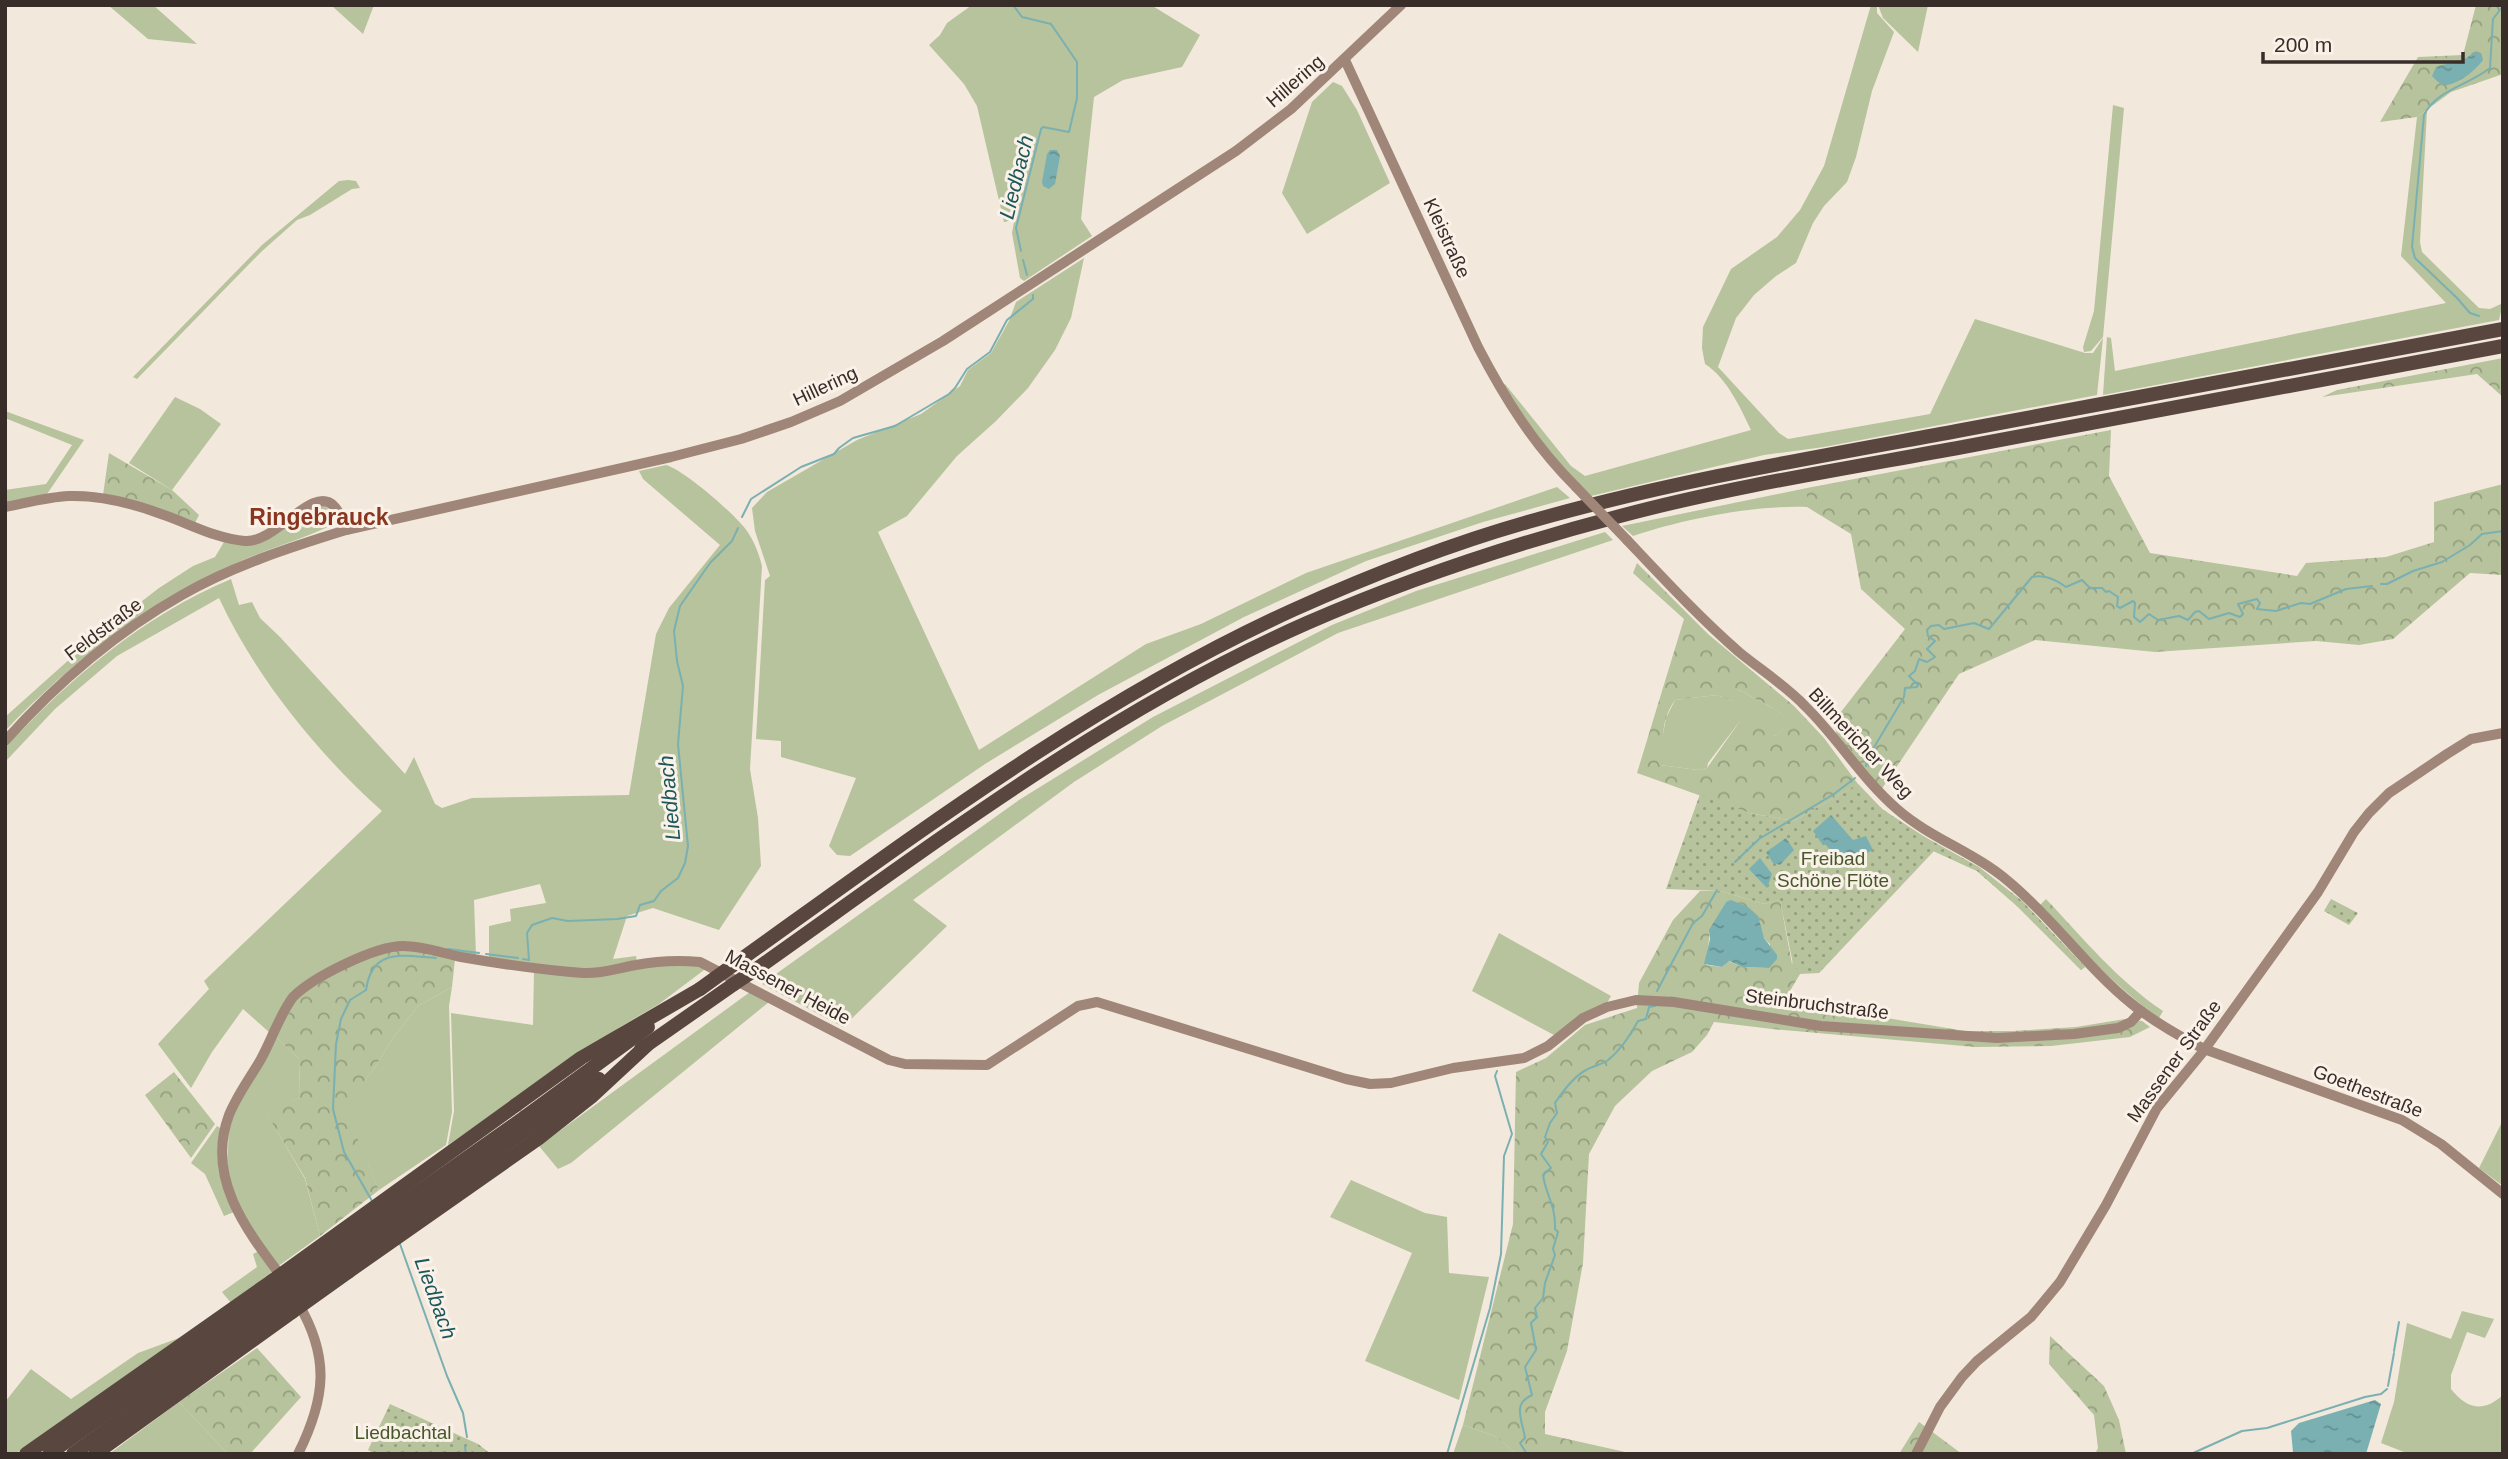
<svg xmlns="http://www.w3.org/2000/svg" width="2508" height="1459" font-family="Arial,sans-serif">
	<defs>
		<pattern id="forest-crowns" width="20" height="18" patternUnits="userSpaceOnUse" patternTransform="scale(1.75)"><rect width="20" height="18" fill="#b6c39c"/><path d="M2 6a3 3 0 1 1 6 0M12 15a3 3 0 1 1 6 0" fill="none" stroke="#959f7f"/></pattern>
		<pattern id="park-dots" width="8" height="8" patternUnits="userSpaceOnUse" patternTransform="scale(1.75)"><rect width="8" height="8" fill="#b6c39c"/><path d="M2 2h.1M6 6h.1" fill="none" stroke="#959f7f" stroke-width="1.8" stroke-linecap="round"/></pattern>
		<pattern id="water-ripples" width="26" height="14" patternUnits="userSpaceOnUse" patternTransform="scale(1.75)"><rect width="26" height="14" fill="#7ab0b1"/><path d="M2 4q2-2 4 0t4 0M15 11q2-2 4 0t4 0" fill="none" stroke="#659090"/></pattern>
	</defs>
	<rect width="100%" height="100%" fill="#f3e8dc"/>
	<g fill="#b6c39c">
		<path d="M108,5H153L197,44L148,39Z"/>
		<path d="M331,5H374L363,34Z"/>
		<path d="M972,5H1151L1200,35L1182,67L1123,80L1094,97L1081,219L1092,236L1024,281L1020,278L1012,233L1029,136L1023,133L1009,221L1004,222L977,106L964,84L929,45L940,35L947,23Z"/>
		<path d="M1871,5H1877V13L1894,32L1872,91L1856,157L1847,182L1824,206L1813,223L1796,263L1776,276L1754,295L1736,318L1718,367L1779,433L1788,439L1930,414L1975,319L2085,353H2093L2103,338L2097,395L1824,447L1764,455L1591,496L1559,465L1501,387L1505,384L1571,466L1585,476L1751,430C1740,407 1727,378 1705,364L1702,348L1703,327L1731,269L1777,237L1800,210L1824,166Z"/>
		<path d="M1878,5H1928L1918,52L1883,18Z"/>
		<path d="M1333,82L1342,86L1357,110L1390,183L1307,234L1282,193L1312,102Z"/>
		<path d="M2113,105L2124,108L2103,337L2091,351L2084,352L2083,347L2094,311Z"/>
		<path d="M2427,110L2420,242L2422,252L2479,308L2490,309L2503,303L2499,320L2103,395L2107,337L2111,338L2115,371L2446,303L2401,256L2417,117Z"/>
		<path d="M348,180L356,181L360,188L352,189L310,215L297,220L261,252L137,379L133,377L262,245L339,181Z"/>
		<path d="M1084,258L1071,318L1055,350L1028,388L996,421L957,456L907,516L878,532L979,750L1146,644L1201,624L1306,573L1557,487L1570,498L1483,522L1366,561L1244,617L1098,695L985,764L850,856L837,855L829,846L856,778L781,757V741L756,739L765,580L770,576L755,531L752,508L767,492L857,440L921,414L960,386L968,370L991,353L1009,321L1016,302Z"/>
		<path d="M175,397L200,409L221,424L172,490L129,463Z"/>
		<path d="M5,411L84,440L47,494L5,503V490L46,484L72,445L5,418Z"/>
		<path d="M666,465C684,470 735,514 747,531C754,541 759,554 762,566L750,769L758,818L761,866L719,930L653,908L627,916L613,959L636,956L637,963L596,971L489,959V926L511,921L510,909L546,903L540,884L474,900L476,957L448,951L270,1033L243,1009L212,1052L191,1088L158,1044L209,989L204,981L382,811C318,754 255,676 219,598L117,656L55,709L5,762V748C70,678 143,616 231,579L239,605L252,602L260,618L280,637L405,774L414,757L435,804L442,808L472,798L629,795L656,634L669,608L720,545L643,479L639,471Z"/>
		<path d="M1807,488V507C1753,505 1684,519 1633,536L1622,526Z"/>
		<path d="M320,504L328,508L333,515L330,526C300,540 267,549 236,563C147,604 73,660 5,731V717L72,657L100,626L106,629L159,588L193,566L215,557L224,542L255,544L263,542Z"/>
		<path d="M1605,532L1613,540L1338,633L1162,726L1074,782L913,900L947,926L843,1027L762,984L1019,800L1153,717L1332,625L1416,591Z"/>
		<path d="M1740,690C1755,699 1781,711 1792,722L1775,736L1740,721L1708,763L1707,768L1698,770L1660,765L1658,761L1666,718L1675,700L1717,695L1732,701L1736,699L1737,691Z"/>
		<path d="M1499,933L1611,996L1607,1003L1554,1035L1472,991Z"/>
		<path d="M676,963L708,967L659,1004L620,1027L448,1145L454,1111L451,1013L533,1025L534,969L582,975Z"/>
		<path d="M452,987L449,1006L452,1112L446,1145L379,1190L343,1106L373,1070L393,1038L418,1006Z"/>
		<path d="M750,992L769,1002L571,1163L558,1169L539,1146Z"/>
		<path d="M275,1036L299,1059L300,1098L266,1112L305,1179L320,1236L277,1267L247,1223L227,1176L229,1123Z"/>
		<path d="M2503,1120V1186L2479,1168Z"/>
		<path d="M217,1126L222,1129L234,1212L224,1216L205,1174L191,1163Z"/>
		<path d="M1351,1180L1425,1213L1447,1217L1449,1273L1489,1277L1459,1400L1365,1361L1412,1253L1330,1217Z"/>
		<path d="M259,1251L273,1271L231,1303L222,1292L257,1267L253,1254Z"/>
		<path d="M2462,1311L2494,1319L2485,1338L2467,1332L2451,1375V1389C2467,1409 2483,1413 2503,1395V1454H2409L2381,1443L2394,1402L2407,1323L2451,1339Z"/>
		<path d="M179,1338L15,1454H5V1402L31,1369L71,1399L138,1353Z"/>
		<path d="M179,1402L228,1454H109Z"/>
		<path d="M1463,1425L1497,1437L1516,1454H1453Z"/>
	</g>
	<g fill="url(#forest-crowns)" fill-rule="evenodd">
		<path d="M2476,5H2503V74L2451,92L2417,117L2380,122L2418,57L2463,55Z"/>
		<path d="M2503,358V397L2477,374L2322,397L2337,390Z"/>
		<path d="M2111,430L2109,476L2150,553L2297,576L2306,563L2386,557L2434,542V502L2503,484V575L2470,573L2393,639L2359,645L2316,641L2155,652L2035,640L1959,674L1879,793L1838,741L1834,721L1905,629L1861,589L1851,534L1807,507V488Z"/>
		<path d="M109,453L172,490L199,515L195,523L103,495Z"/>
		<path d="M1637,563L1708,634L1794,706L1824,738L1858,784L1882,809L2021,900L2085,967L2081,970L2017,906L1977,871L1933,851L1819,973L1800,974L1784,1001L1965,1031H2013L2076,1027L2125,1019L2142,1021L2150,1027L2130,1037L2051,1046L1975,1047L1772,1029L1714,1022L1707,1035L1692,1052L1652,1071L1615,1106L1589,1154L1583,1263L1567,1351L1545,1412V1434L1634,1454H1516L1497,1437L1463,1425L1513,1224L1516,1072L1546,1058L1585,1025L1637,1008L1639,983L1673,920L1700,891H1721L1764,904L1780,900L1792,964L1853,787L1794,821L1749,813L1637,773L1684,619L1633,573ZM1740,690C1755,699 1781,711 1791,722L1775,736L1752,720L1740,721L1707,768L1698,770L1660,765L1658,761L1666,754C1660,736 1664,715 1675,700L1717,695L1732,701L1737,700V691ZM1726,902C1775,914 1746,922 1770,944L1769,968L1742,967L1728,961L1722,967L1706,965L1710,930Z"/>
		<path d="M2046,899C2083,938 2118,981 2163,1011L2159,1018C2114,986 2078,946 2040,905Z"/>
		<path d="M402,949L455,959L452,987L418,1006L393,1038L373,1070L344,1106L379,1190L320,1236L305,1178L265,1111L300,1098L299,1059L275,1036L301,993L363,958Z"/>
		<path d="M174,1072L215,1124L191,1158L145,1095Z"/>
		<path d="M2050,1336L2104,1386L2119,1420L2126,1454H2095L2098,1448L2094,1415L2049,1364Z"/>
		<path d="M257,1348L301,1397L250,1454H228L179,1402Z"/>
		<path d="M1919,1422L1962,1454H1899Z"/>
	</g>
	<g fill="url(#park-dots)">
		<path d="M1858,784L1882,809L1916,832L1979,867L2021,900L2085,967L2081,970L2017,906L1977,871L1934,851L1819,973H1800L1793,964L1780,900L1764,904L1721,891L1666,889L1700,794L1749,813L1794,821Z"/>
		<path d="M2331,899L2358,913L2349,925L2324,911Z"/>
		<path d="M390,1404L478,1444L491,1454H375L368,1450Z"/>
	</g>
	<g fill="url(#water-ripples)">
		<path d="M2474,52L2481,53L2483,60C2476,70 2460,83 2447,85C2441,86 2436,80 2432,76L2436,67C2455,60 2454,69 2474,52Z"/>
		<path d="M1050,150H1057L1060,156L1055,184L1049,189L1043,186L1042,182L1047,154Z"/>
		<path d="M1831,815L1853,840L1866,836L1873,850L1863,855L1847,869L1825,844L1823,845L1813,831Z"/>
		<path d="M1786,838L1794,850L1780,865L1773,863L1766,852Z"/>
		<path d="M1760,858L1772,874L1767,888L1749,869Z"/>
		<path d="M1731,900L1748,907L1758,916L1764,938L1777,955V959L1769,968L1742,967L1729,961L1722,967L1704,964L1710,939L1709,930L1726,902Z"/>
		<path d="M2375,1400L2381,1404L2366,1454L2293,1452L2291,1431L2299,1423Z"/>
	</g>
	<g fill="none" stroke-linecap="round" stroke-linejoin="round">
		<g stroke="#7ab0b1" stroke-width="2">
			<path d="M1013,5L1022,17L1051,24L1077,62V98L1069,132L1043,127L1041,129L1016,228L1021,251"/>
			<path d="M1023,260L1027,275"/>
			<path d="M2479,316L2470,313L2457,298L2415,258L2412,247L2424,115C2436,90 2469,85 2490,68L2493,19L2503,6"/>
			<path d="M2502,377L2503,378"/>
			<path d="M742,517L751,499L801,467L834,454L839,448L853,438L895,426L949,394L955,388L967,369L990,352L1007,320L1033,299V295"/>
			<path d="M2381,584H2387L2413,571L2442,562L2470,545L2482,534L2503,531"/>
			<path d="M1866,766L1867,759L1904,697L1905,688L1917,687L1918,685L1909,676L1915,671L1919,659L1927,662L1935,657L1927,649L1935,641L1928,636L1927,630L1931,626L1939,625L1944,629L1974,623L1989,629L2032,577C2045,574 2056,580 2066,587L2082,580L2090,588H2102L2106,592L2109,591L2118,597L2117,606L2120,608L2133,601L2135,603L2134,617L2140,622L2149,614L2158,620L2179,616L2188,620L2195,612L2199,611L2209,619L2229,613L2240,617L2243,614L2238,604L2257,599L2260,603L2257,609L2276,611L2301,603L2310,604L2346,589L2372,586"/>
			<path d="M1735,862L1759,839L1834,794L1855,778"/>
			<path d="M448,949L479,953"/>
			<path d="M486,954L518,958"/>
			<path d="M523,959L529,960L527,933L532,925L552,918L568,921L617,919L636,916L640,905L654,901L661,891L678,878L685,863L688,846L678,744L683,686L677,661L674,631L680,606L710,563L732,541L738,528"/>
			<path d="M1657,991L1693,923L1702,916L1717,890"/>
			<path d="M372,1201L344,1152L333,1109L336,1044L341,1019L350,1000L366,990C372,947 403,956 436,958"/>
			<path d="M400,1244L447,1376L463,1413L467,1437"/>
			<path d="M2394,1351L2399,1322"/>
			<path d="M2388,1386L2394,1353"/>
			<path d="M465,1447L466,1454"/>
			<path d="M1447,1454L1490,1308L1501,1254L1504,1156L1512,1134L1495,1076L1497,1071"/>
			<path d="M1527,1454L1520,1443L1525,1438C1522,1419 1512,1404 1532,1395L1525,1367L1536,1350L1531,1323L1537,1317L1535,1308L1543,1298L1545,1283L1555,1255L1553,1249L1558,1232L1555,1229C1556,1205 1546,1196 1543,1175L1551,1168L1541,1154L1548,1142L1545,1137L1550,1123L1557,1113L1555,1103C1563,1091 1573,1077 1586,1070C1593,1066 1600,1065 1607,1061C1621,1050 1630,1036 1638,1021L1646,1019L1649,1007L1655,1006"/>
			<path d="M2191,1454L2242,1431L2267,1428L2365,1397L2381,1394L2387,1389"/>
		</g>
		<g stroke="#9f8679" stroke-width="10">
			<path d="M1345,60L1478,347C1505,399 1534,445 1576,487"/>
			<path d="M5,507C26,503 47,497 69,496C99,495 135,504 164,515C190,524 217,539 245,541C277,543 312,484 334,506C340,511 343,522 346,530"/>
			<path d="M1627,540C1663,578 1699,617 1739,652C1761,670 1786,686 1805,706C1838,738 1862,779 1897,809C1930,838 1974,852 2008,881C2053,918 2087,968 2132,1004C2154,1022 2179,1036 2204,1049L2402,1120L2441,1144L2503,1194"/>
			<path d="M5,741C56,684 115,633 182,595C232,566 291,547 346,530L671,457L741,439L791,422L840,401L943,341L1236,151L1291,109L1401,5"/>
			<path d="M284,1280C248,1232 205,1179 229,1115C237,1095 250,1078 261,1059C272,1039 279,1016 293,997C313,977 375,946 403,946C423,946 442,953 461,957C501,964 543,970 583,973C602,974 618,968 636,965C657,961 679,960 700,962L889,1060L905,1064L987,1065L1078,1006L1097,1002L1346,1079L1370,1084L1391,1083L1453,1068L1524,1058L1548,1046L1583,1018L1607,1007L1636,1000L1674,1002L1821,1026L1997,1038L2074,1034L2118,1028L2131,1022L2141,1011"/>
			<path d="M298,1303C330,1357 326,1398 298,1454"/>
			<path d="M1916,1454L1940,1407L1962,1377L1977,1361L2031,1317L2060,1282L2106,1205L2157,1108L2202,1053L2318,892L2354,832L2369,813L2389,793L2447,754L2471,739L2503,733"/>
		</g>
		<g stroke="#59473f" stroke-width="14">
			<path d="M736,963C915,835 1091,702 1293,610C1371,575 1452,543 1535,520C1673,481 1816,457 1957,431C2139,397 2321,363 2503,329"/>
			<path d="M755,970C932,845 1107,711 1307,623C1408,579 1513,544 1620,516C1732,486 1849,468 1963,447C2143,413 2323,379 2503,346"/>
			<path d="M641,1049L734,984"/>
			<path d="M516,1105L581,1058L700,989"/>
			<path d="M525,1117L648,1027"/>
			<path d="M531,1127L599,1079"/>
			<path d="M348,1272L539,1138L591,1097L647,1045"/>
			<path d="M26,1454L272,1281"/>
			<path d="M49,1454L278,1291"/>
			<path d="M73,1454L285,1301"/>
			<path d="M95,1454L292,1312"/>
		</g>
		<path stroke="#9f8679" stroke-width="10" d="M1576,487L1627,540"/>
		<g stroke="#59473f" stroke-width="14">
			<path d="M734,984L755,970"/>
			<path d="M700,989L736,963"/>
			<path d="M272,1281L516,1105"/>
			<path d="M278,1291L525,1117"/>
			<path d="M285,1301L531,1127"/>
			<path d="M292,1312L348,1272"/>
		</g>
	</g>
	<g text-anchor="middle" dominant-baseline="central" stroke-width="6" stroke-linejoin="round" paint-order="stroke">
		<g font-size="19" fill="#382d28" stroke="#faf2e9">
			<text transform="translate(1295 81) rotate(-41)">Hillering</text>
			<text transform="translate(1447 238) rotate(65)">Kleistraße</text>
			<text transform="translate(825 386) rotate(-25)">Hillering</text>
			<text transform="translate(103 629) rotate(-37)">Feldstraße</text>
			<text transform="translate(1861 743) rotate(47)">Billmericher Weg</text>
			<text transform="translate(788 987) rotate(28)">Massener Heide</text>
			<text transform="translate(1817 1004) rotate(7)">Steinbruchstraße</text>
			<text transform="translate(2174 1061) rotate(-54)">Massener Straße</text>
			<text transform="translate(2368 1091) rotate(21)">Goethestraße</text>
		</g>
		<g font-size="19" fill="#48572b" stroke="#faf2e9">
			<text x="1833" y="858">Freibad<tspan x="1833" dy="22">Schöne Flöte</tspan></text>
			<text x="403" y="1432">Liedbachtal</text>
		</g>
		<g font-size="21" font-style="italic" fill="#1c585b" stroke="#faf2e9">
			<text transform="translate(1016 177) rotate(-76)">Liedbach</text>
			<text transform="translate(669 798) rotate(-95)">Liedbach</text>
			<text transform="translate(436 1298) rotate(70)">Liedbach</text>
		</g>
		<g font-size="23" font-weight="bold" fill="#8a361f" stroke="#faf2e9">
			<text x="319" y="517">Ringebrauck</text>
		</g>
	</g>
	<rect width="2508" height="1459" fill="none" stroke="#382d28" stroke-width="14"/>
	<path d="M2263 52v10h200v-10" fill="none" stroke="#382d28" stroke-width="3.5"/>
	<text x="2274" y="52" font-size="21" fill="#382d28" stroke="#faf2e9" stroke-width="5" paint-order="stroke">200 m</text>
</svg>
